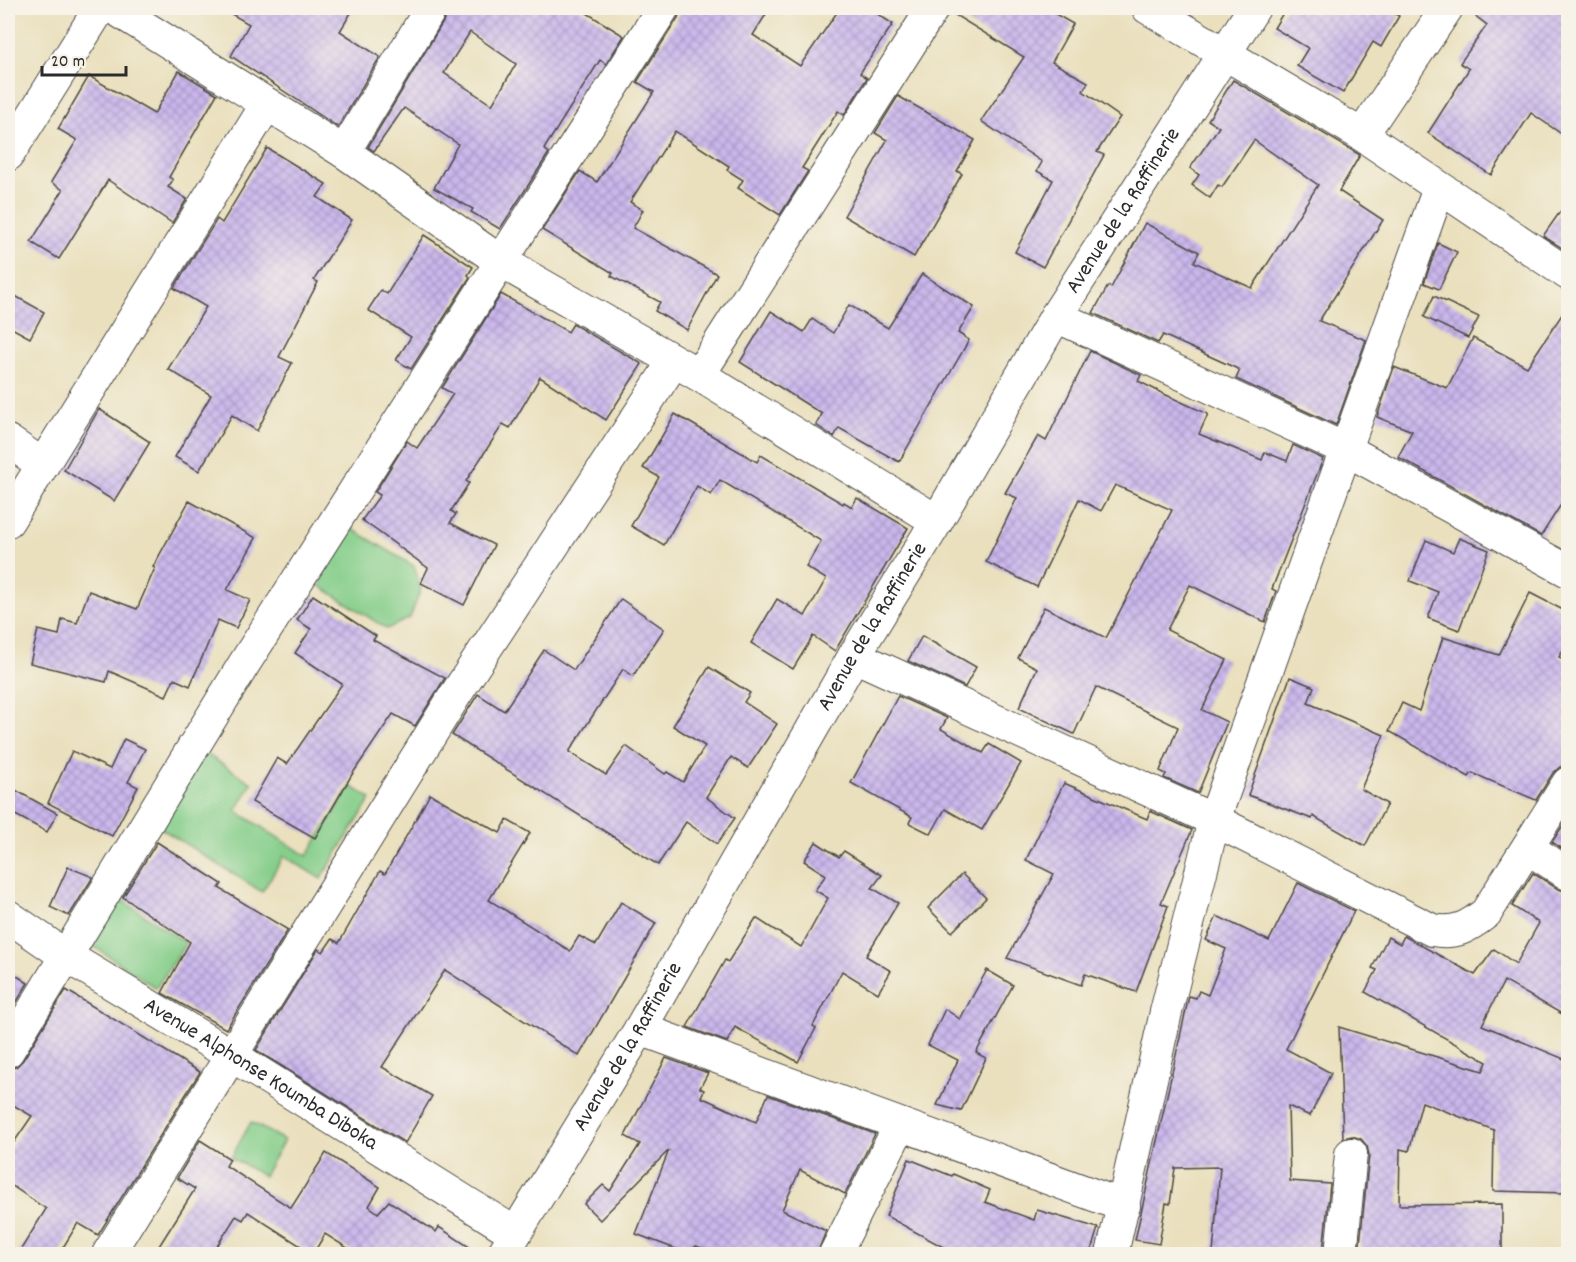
<svg xmlns="http://www.w3.org/2000/svg" width="1576" height="1262" font-family="Dekko,sans-serif">
	<defs>
		<pattern id="building-cross-hatch" width="8" height="8" patternUnits="userSpaceOnUse" patternTransform="scale(1.5)"><rect width="8" height="8" fill="#cbb7ed"/><path d="M0 0l8 8M0 8l8-8" fill="none" stroke="#a595c0"/></pattern>
	</defs>
	<rect width="100%" height="100%" fill="#f7f3e8"/>
	<filter id="ink" filterUnits="userSpaceOnUse"><feTurbulence type="fractalNoise" baseFrequency=".0167" numOctaves="2"/><feDisplacementMap in="SourceGraphic" scale="12" xChannelSelector="R" yChannelSelector="G"/><feConvolveMatrix kernelMatrix="1 2 1 2 8 2 1 2 1" color-interpolation-filters="sRGB"/></filter>
	<filter id="wash" filterUnits="userSpaceOnUse"><feTurbulence type="fractalNoise" baseFrequency=".008" numOctaves="4" result="noise"/><feDisplacementMap in="SourceGraphic" scale="24" xChannelSelector="R" yChannelSelector="G"/><feGaussianBlur stdDeviation="1.35" result="paint"/><feColorMatrix in="noise" values="0 0 0 0 0 0 0 0 0 0 0 0 0 0 0 0 0 1.4 0 .05"/><feComposite in="paint" operator="in"/></filter>
	<g filter="url(#wash)">
		<rect width="100%" height="100%" fill="#eae0be"/>
		<g fill="#85ce8a" stroke="#587c5a" stroke-width="1.5">
			<path d="M342,523L414,566L421,589L410,618L387,629L320,586Z"/>
			<path d="M203,752L252,783L236,811L307,856L351,786L371,799L321,879L284,856L262,892L157,826Z"/>
			<path d="M116,896L186,943L156,988L86,941Z"/>
			<path d="M251,1122L284,1140L264,1176L231,1158Z"/>
		</g>
		<g id="blocks">
			<g fill="url(#building-cross-hatch)" fill-rule="evenodd">
				<path d="M221,8H354L340,31L380,57L338,127L231,56L249,24Z"/>
				<path d="M449,8H579L624,36L606,64L600,60L544,149L549,153L500,229L471,212L473,209L434,188L458,144L404,108L374,151L368,147L446,17ZM470,32L516,64L492,105L444,73Z"/>
				<path d="M681,8H770L753,35L800,66L840,8H868L893,24L860,73L867,78L844,115L838,111L802,168L808,171L780,215L738,188L743,180L727,170L729,166L675,131L630,202L643,210L633,228L717,274L687,330L655,311L660,302L611,276L613,273L542,230L580,171L597,182L654,92L637,82L678,18Z"/>
				<path d="M951,8H1045L1073,24L1052,62L1088,82L1083,91L1120,117L1097,152L1104,155L1043,267L1015,252L1053,180L1037,171L1042,162L981,121L1024,57L950,12Z"/>
				<path d="M1286,8H1384L1399,16L1381,47L1373,42L1343,93L1297,66L1308,48L1274,28Z"/>
				<path d="M1465,8H1569V139L1531,113L1491,175L1428,133L1469,69L1460,63L1487,25Z"/>
				<path d="M179,71L217,94L169,177L173,180L168,187L187,199L172,223L108,180L59,259L31,242L63,190L51,182L77,140L58,129L89,76L154,114Z"/>
				<path d="M1233,80L1360,155L1339,191L1383,220L1319,321L1366,340L1336,425L1236,379L1240,370L1163,335L1158,343L1093,313L1108,286L1111,288L1145,223L1199,252L1194,262L1252,288L1318,185L1254,140L1222,187L1218,185L1210,198L1192,185L1199,175L1190,168L1219,127L1208,120Z"/>
				<path d="M898,96L975,140L957,171L962,174L914,257L844,216L887,140L875,133Z"/>
				<path d="M267,148L326,184L317,197L352,220L314,280L318,282L279,357L292,363L257,431L232,415L199,471L175,457L211,395L168,369L206,307L174,288L217,219L222,223Z"/>
				<path d="M1569,199V244L1565,250L1543,236Z"/>
				<path d="M424,235L473,267L468,275L470,277L411,369L396,360L411,337L368,310L381,290L387,294Z"/>
				<path d="M1438,243L1457,252L1439,289L1424,283Z"/>
				<path d="M922,274L974,307L958,333L969,340L899,462L839,428L834,437L816,425L822,414L740,362L771,311L804,332L812,319L833,333L849,305L888,328Z"/>
				<path d="M8,292L44,312L30,338L8,326Z"/>
				<path d="M501,294L568,332L573,324L642,364L606,420L540,377L510,428L503,424L466,481L469,483L451,511L456,514L450,523L494,545L464,605L421,583L428,568L362,520L380,495L375,492L407,441L417,448L453,394L442,388Z"/>
				<path d="M1434,296L1479,317L1468,338L1424,317Z"/>
				<path d="M1569,304V492L1541,536L1398,457L1412,431L1377,417L1394,367L1447,388L1473,338L1527,367Z"/>
				<path d="M1090,351L1141,375L1138,381L1164,394L1208,414L1199,434L1262,460L1265,452L1287,461L1293,445L1323,459L1272,589L1276,591L1265,622L1190,585L1167,630L1227,660L1202,710L1227,722L1198,793L1164,778L1166,774L1160,771L1178,727L1096,687L1074,734L1019,708L1037,668L1018,658L1044,607L1106,638L1172,510L1115,485L1101,511L1079,499L1037,587L986,562L1017,498L1005,493L1038,436L1046,441Z"/>
				<path d="M99,409L150,442L114,501L64,470Z"/>
				<path d="M675,414L757,462L761,455L843,504L844,502L852,507L857,498L908,528L835,651L813,636L793,669L751,643L777,599L805,616L826,579L806,567L821,541L720,480L711,495L697,486L664,545L631,526L659,477L643,468Z"/>
				<path d="M189,501L256,538L227,590L250,600L236,628L218,620L190,686L174,679L166,696L109,671L106,682L30,663L38,630L59,635L62,619L77,623L89,591L137,609L155,568L153,567Z"/>
				<path d="M1459,538L1489,550L1459,630L1428,618L1438,592L1410,581L1426,540L1453,552Z"/>
				<path d="M1530,593L1569,613V639L1559,657L1569,662V765L1560,767L1553,773L1536,800L1472,773L1469,777L1389,731L1402,703L1419,711L1443,637L1499,655Z"/>
				<path d="M313,595L376,636L373,640L445,678L415,726L393,714L351,776L315,838L252,802L277,758L287,764L342,684L295,653L311,629L297,620Z"/>
				<path d="M621,599L664,629L633,676L623,669L569,752L606,775L626,746L665,774L667,772L683,782L705,746L673,726L709,667L750,693L744,702L777,724L748,768L731,757L706,797L735,818L717,844L686,822L658,865L452,735L478,694L504,711L544,650L574,670Z"/>
				<path d="M922,636L976,667L965,687L908,661Z"/>
				<path d="M1290,677L1314,687L1308,703L1384,735L1361,789L1387,804L1365,846L1313,816L1312,819L1248,795Z"/>
				<path d="M898,696L947,718L941,729L983,753L989,744L1021,763L982,830L945,809L931,834L909,823L912,817L851,783Z"/>
				<path d="M124,739L145,749L128,782L138,787L112,836L48,803L72,751L110,769Z"/>
				<path d="M1064,783L1147,819L1150,811L1192,830L1161,903L1168,906L1136,992L1085,974L1081,985L1007,958L1054,874L1026,860Z"/>
				<path d="M8,786L57,813L47,832L8,811Z"/>
				<path d="M430,794L500,833L507,820L530,833L489,900L570,951L579,936L596,945L621,902L656,923L579,1056L445,970L382,1067L432,1096L405,1143L256,1050L318,949L323,952L332,939L339,943L380,871L385,874Z"/>
				<path d="M1569,816V853L1552,842Z"/>
				<path d="M157,842L222,884L219,888L288,930L226,1029L162,993L190,942L123,897Z"/>
				<path d="M816,842L839,857L844,851L882,875L872,888L898,903L866,956L891,971L878,993L842,971L813,1026L816,1028L798,1062L735,1027L727,1042L687,1027L725,960L728,962L756,918L801,947L828,898L815,890L826,875L804,861Z"/>
				<path d="M68,867L93,877L69,916L50,907Z"/>
				<path d="M1533,873L1558,889L1569,892V1018L1504,981L1482,1025L1569,1061V1193L1493,1191L1494,1130L1422,1102L1409,1151L1400,1149L1399,1205L1502,1204V1254H1359L1369,1155L1367,1146L1361,1139L1352,1136L1343,1138L1339,1027L1483,1071L1487,1062L1365,992L1377,970L1372,968L1388,937L1400,944L1404,936L1475,975L1494,949L1516,964L1539,923L1512,906Z"/>
				<path d="M962,874L986,898L952,932L928,908Z"/>
				<path d="M1298,883L1354,911L1286,1049L1331,1073L1310,1116L1288,1106L1290,1181L1330,1184L1323,1251L1303,1250L1302,1254H1213L1220,1167L1175,1168L1170,1204L1166,1203L1159,1244L1135,1240L1189,996L1196,998L1199,991L1208,995L1226,949L1206,940L1217,916L1269,941Z"/>
				<path d="M8,970L28,983L16,1003L8,997Z"/>
				<path d="M987,970L1013,985L976,1053L986,1058L961,1111L937,1105L958,1060L928,1045L945,1009L960,1019Z"/>
				<path d="M66,990L200,1072L98,1235L78,1223L59,1254H18L46,1209L8,1183V1151L32,1116L8,1102V1069L16,1067L23,1060Z"/>
				<path d="M666,1058L708,1073L700,1088L704,1090L701,1097L756,1122L768,1095L875,1134L845,1194L800,1170L782,1210L826,1231L817,1254H718L696,1246L689,1254L636,1234L669,1150L600,1220L584,1204L603,1185L610,1191L640,1144L625,1136Z"/>
				<path d="M200,1140L230,1159L226,1166L291,1208L326,1153L380,1187L369,1206L378,1213L389,1201L436,1232L439,1227L480,1254H357L325,1234L313,1254L248,1212L243,1220L236,1216L212,1254H154L195,1189L177,1178Z"/>
				<path d="M909,1159L952,1176L953,1174L990,1190L985,1202L1034,1220L1037,1210L1098,1228L1090,1254H956L886,1216Z"/>
			</g>
		</g>
	</g>
	<g filter="url(#ink)">
		<use href="#blocks" fill-opacity="0" stroke="#484641" stroke-width="1.5"/>
		<g fill="none" stroke-linecap="round" stroke-linejoin="round">
			<g stroke="#484641" stroke-width="34">
				<g id="minor">
					<path d="M114,8L344,152L500,261L699,375L937,521"/>
					<path d="M1148,8L1362,135L1568,274"/>
					<path d="M1362,135L1447,8"/>
					<path d="M344,152L431,8"/>
					<path d="M8,155L100,8"/>
					<path d="M1056,316L1345,449L1568,571"/>
					<path d="M699,375L933,8"/>
					<path d="M8,441L43,465"/>
					<path d="M8,521L267,104"/>
					<path d="M854,656L1214,820L1432,930C1456,934 1467,928 1486,913L1568,783"/>
					<path d="M1528,848L1568,874"/>
					<path id="s1" d="M8,916L66,956L231,1055L515,1233"/>
					<path d="M640,1029L1124,1206"/>
					<path d="M8,1051L244,664L663,8"/>
					<path d="M108,1254L454,697L674,361"/>
					<path id="s2" d="M503,1254L640,1029L854,656L937,521L1056,316L1254,8"/>
					<path d="M835,1254L900,1125"/>
					<path d="M1112,1254L1166,1012L1214,820L1439,188"/>
					<path d="M1341,1254L1351,1154"/>
				</g>
			</g>
			<use href="#minor" stroke="#fff" stroke-width="32"/>
		</g>
	</g>
	<g text-anchor="middle" dominant-baseline="central" stroke-width="4.5" stroke-linejoin="round" paint-order="stroke">
		<g font-size="22" fill="#2b2b2b" stroke="#f7f3e8">
			<text stroke="none"><textPath href="#s2" startOffset="1214">Avenue de la Raffinerie</textPath></text>
			<text stroke="none"><textPath href="#s2" startOffset="728">Avenue de la Raffinerie</textPath></text>
			<text stroke="none"><textPath href="#s2" startOffset="242">Avenue de la Raffinerie</textPath></text>
			<text stroke="none"><textPath href="#s1" startOffset="298">Avenue Alphonse Koumba Diboka</textPath></text>
		</g>
	</g>
	<rect width="1576" height="1262" fill="none" stroke="#f7f3e8" stroke-width="30"/>
	<path d="M42 66v9h84v-9" fill="none" stroke="#2b2b2b" stroke-width="3"/>
	<text x="51" y="66" font-size="18" fill="#2b2b2b" stroke="#f7f3e8" stroke-width="4.5" paint-order="stroke">20 m</text>
</svg>
